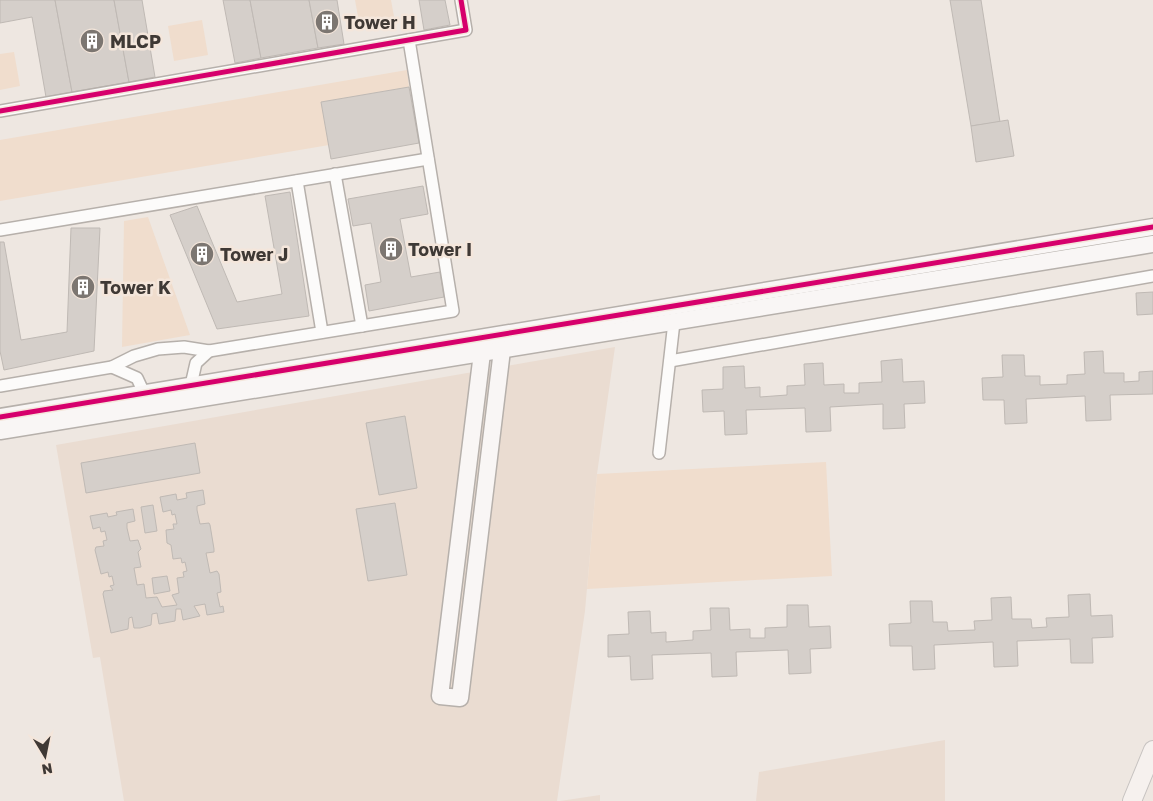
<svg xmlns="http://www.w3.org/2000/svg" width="1153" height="801" font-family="'Golos Text',sans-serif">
	<rect width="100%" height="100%" fill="#eee7e1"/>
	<g fill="#eadcd1">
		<path d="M615,347L597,474L585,611L557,801H124L100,657L93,658L56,445Z"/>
		<path d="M945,740V801H756L759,772Z"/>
		<path d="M600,795V801H560Z"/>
	</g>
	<g fill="#f0ddcd">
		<path d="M355,0H391L395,22L360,28Z"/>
		<path d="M202,20L208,55L174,61L168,26Z"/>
		<path d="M14,52L20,86L0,90V54Z"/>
		<path d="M407,70L409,87L321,102L329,145L0,201V140Z"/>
		<path d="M148,217L190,335L122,347L124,221Z"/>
		<path d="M826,462L832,576L587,589L597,474Z"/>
	</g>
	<g fill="#d5cfca" stroke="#bfb9b4">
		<path d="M0,0H55L72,92L46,97L32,17L0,23Z"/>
		<path d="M55,0H114L129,82L72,92Z"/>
		<path d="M114,0H142L155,77L129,82Z"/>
		<path d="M223,0H250L261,58L235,63Z"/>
		<path d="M250,0H309L318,48L261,58Z"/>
		<path d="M309,0H337L344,44L318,48Z"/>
		<path d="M419,0H445L450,25L424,30Z"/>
		<path d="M950,0H981L1000,122L971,126Z"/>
		<path d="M409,87L419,143L331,159L321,102Z"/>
		<path d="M1008,120L1014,156L976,162L971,126Z"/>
		<path d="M423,186L428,214L400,219L411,277L440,272L444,297L369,311L365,285L381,282L371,223L353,226L348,199Z"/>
		<path d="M290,192L309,316L217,329L170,215L197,206L237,302L282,294L265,196Z"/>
		<path d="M71,228H100L94,351L4,370L0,351V242H4L21,340L67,332Z"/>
		<path d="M1153,292V314L1137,315L1136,293Z"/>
		<path d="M1103,351L1104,373H1124V382L1139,381V372L1153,371V394L1110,395L1111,420L1086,421L1085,396L1026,399L1027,423L1005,424L1004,400H983L982,378L1003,377L1002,355H1024L1025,376H1040V385L1067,384V375L1085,374L1084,352Z"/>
		<path d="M902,359L903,382L924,381L925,403L904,404L905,428L883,429V404L830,407L831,431L806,432L805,408L746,410L747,434L725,435L724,411L703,412L702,390L723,389V367L744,366L745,388L760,387V397L787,395V386L805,385L804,364L823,363L824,385L844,384V393H859V383L882,382L881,361Z"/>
		<path d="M405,416L417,488L379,495L366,423Z"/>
		<path d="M195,443L200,473L86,493L81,463Z"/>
		<path d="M203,490L205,504L197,506V510L200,524L209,523L210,525L214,549V552L206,553L210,573L217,571L219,574L221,592L217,593L220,607L223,606L224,612L207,615L205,604L194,606L200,616L183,620L181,609H176L175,621L159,624L157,613L152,614L151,625L140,628H134L132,617L129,618L128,629L111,633L103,594L104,591L113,590L110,586L114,585L112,576L109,577L108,572L101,574L95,550L96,547L104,546L103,541L107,540L105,531L101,532L100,527L93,529L90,516L107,513L108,517L117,515L116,512L133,509L135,521L127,523V528L130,541L138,540L141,549L138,552L141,567L134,568L137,585L144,584L146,598L157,597L162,607L177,605L172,595L179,593L177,578L184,577L183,572L187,571L185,562L182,563L181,558L173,559L171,545L167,543L166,530L174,529L173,524H177L175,514L172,515L171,510L163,512L160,497L176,494L177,500L187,498L186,493Z"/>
		<path d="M395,503L407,575L368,581L356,509Z"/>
		<path d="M153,505L157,531L145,533L141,507Z"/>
		<path d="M167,576L170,591L154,594L152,578Z"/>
		<path d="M1090,594L1091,616L1112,615L1113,637L1092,638L1093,663H1071L1070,639L1017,641L1018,666L994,667L993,642L934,645L935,669L913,670L912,646H890L889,624L911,623L910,601H932L933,622H947L948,631L975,630L974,621L992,620L991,598L1011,597L1012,619H1031L1032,628L1047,627L1046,618L1069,617L1068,595Z"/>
		<path d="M787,605H808L809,627L830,626L831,648L810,649L811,673L789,674L788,650L736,652L737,676L712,677L711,653L652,655L653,679L631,680L630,656L608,657V635L629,634L628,612L650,611L651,633L666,632V642L693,640V631L711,630L710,608H729L730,630L750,629V638H765V628L787,627Z"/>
	</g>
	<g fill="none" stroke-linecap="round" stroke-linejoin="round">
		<g stroke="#b6b0ab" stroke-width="14">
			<g id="street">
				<path d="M0,111L466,30L461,0"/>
				<path d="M335,174L362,326"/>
				<path d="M297,181L322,332"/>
				<path d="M0,230L428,159"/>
				<path d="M670,361L1153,276"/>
				<path d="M112,367L137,378L144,393"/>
				<path d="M191,385L196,363L209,351"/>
				<path d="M0,386L112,367L134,356L158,349L184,347L209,351L453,311L409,40"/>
				<path d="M659,453L674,322"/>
			</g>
		</g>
		<g stroke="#b6b0ab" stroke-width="19">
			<g id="secondary">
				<path d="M482,353L440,696L460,698L502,350"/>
				<path d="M0,417L1153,227"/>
				<path d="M0,431L1153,244"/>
			</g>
		</g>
		<g stroke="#c7c3c1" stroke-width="20">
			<path id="primary" d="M1132,801L1153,750"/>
		</g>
		<use href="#street" stroke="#fcfbfa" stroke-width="11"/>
		<use href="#secondary" stroke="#f9f6f5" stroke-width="16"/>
		<use href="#primary" stroke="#f6f1ee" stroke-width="18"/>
		<g stroke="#f4e6db" stroke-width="8">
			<g id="cycleway">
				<path d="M0,111L466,30L461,0"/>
				<path d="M0,417L1153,227"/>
			</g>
		</g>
		<use href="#cycleway" stroke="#d6006c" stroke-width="5"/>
	</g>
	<defs>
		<g id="building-disc" transform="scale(1.25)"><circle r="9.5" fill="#7c7671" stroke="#f4e6db"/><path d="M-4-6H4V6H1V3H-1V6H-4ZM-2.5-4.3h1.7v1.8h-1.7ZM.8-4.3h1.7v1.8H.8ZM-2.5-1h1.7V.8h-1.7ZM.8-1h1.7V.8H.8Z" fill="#fff"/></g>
	</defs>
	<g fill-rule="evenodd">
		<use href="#building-disc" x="327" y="22"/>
		<use href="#building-disc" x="92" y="41"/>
		<use href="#building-disc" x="391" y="249"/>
		<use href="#building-disc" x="202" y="254"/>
		<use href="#building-disc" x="83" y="287"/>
	</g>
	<g text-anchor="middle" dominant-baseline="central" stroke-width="5" stroke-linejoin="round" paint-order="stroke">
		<g font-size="18" font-weight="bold" fill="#3f3935" stroke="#f4e6db" text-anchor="start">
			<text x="344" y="22">Tower H</text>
			<text x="110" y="41">MLCP</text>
			<text x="408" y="249">Tower I</text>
			<text x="220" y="254">Tower J</text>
			<text x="100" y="287">Tower K</text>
		</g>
	</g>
	<g transform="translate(45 756) rotate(170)" stroke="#f4e6db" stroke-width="4" paint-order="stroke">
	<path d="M0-4L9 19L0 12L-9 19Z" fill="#3f3935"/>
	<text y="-8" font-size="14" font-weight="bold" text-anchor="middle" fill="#3f3935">N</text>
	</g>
</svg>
